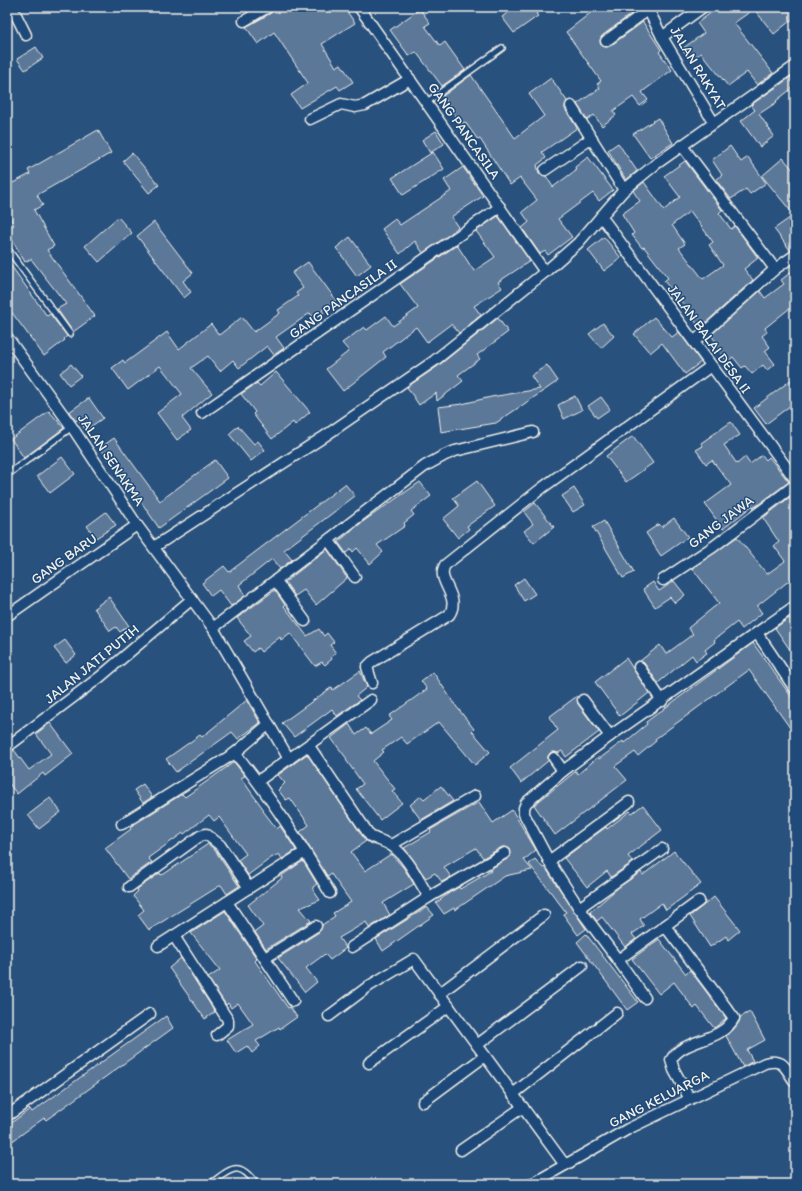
<svg xmlns="http://www.w3.org/2000/svg" width="802" height="1191" font-family="Itim,sans-serif">
	<rect width="100%" height="100%" fill="#28517e"/>
	<filter id="ink" filterUnits="userSpaceOnUse"><feTurbulence type="fractalNoise" baseFrequency=".025" numOctaves="2"/><feDisplacementMap in="SourceGraphic" scale="8" xChannelSelector="R" yChannelSelector="G"/><feConvolveMatrix kernelMatrix="1 2 1 2 8 2 1 2 1" color-interpolation-filters="sRGB"/></filter>
	<g filter="url(#ink)">
		<g fill="#5b7899" stroke="#f4f1e8" fill-rule="evenodd">
			<path d="M274,7H344L355,23L322,44L336,67L341,64L353,82L340,90L337,86L300,108L291,95L308,83L274,32L258,44L246,27L271,13Z"/>
			<path d="M515,7H545L536,14L538,16L514,33L502,17Z"/>
			<path d="M598,7H626L631,14L602,36L600,41L601,45L606,47L610,46L643,22L661,50L659,52L672,70L642,92L648,100L640,106L633,97L613,111L616,115L602,126L594,115L587,120L577,104L600,88L597,84L601,81L566,32Z"/>
			<path d="M719,7H795V17L774,34L754,9L734,23L773,73L757,85L747,72L728,86L701,53L691,60L682,49L704,33L697,23Z"/>
			<path d="M420,9L430,23L425,26L440,46L445,42L465,70L442,86L416,52L409,56L390,30Z"/>
			<path d="M36,47L43,58L25,70L17,59Z"/>
			<path d="M795,74V86L776,101L777,102L759,114L774,136L760,147L741,121L755,110L751,105Z"/>
			<path d="M471,75L515,138L544,116L529,94L551,78L567,101L565,106V109L577,128L542,152L546,158L537,165L539,173L546,176L553,187L576,170L575,167L588,157L613,190L599,201L593,193L558,219L572,237L548,255L545,251L540,254L522,228L529,222L522,212L537,200L520,178L510,185L480,139L478,140L465,122L461,124L443,96Z"/>
			<path d="M658,118L673,143L650,158L633,134Z"/>
			<path d="M98,130L111,153L37,195L43,205L34,210L54,246L47,250L95,316L73,332L57,309L66,304L31,259L25,262L7,231V229L14,225L7,212V186L30,174L28,170Z"/>
			<path d="M436,131L444,144L430,153L422,140Z"/>
			<path d="M618,143L637,171L626,180L608,150Z"/>
			<path d="M730,146L741,162L748,157L766,183L750,194L746,189L731,199L716,180L722,175L712,160Z"/>
			<path d="M433,152L444,169L403,195L392,178Z"/>
			<path d="M132,153L159,185L149,193L123,161Z"/>
			<path d="M783,158L795,172V249L790,250L774,229L794,215L762,176Z"/>
			<path d="M685,161L722,210L719,213L731,229L735,226L758,258L744,269L753,280L703,325L702,323L698,326L690,312L664,281L668,278L644,247L642,248L632,235L634,233L622,214L640,201L633,191L644,182L664,210L680,197L664,176ZM690,211L713,242L709,245L723,265L703,279L679,248L685,244L672,225Z"/>
			<path d="M463,167L483,196L451,217L458,227L450,234L423,253L415,241L400,254L382,229L395,219L400,225L451,191L444,180Z"/>
			<path d="M498,216L530,261L498,282L502,288L474,306L481,315L459,333L451,324L427,342L416,327L383,352L386,357L343,391L326,369L349,351L342,343L364,327L367,330L386,316L393,326L418,308L400,284L457,245L474,271L495,257L476,231Z"/>
			<path d="M118,217L132,233L99,262L85,246Z"/>
			<path d="M154,222L193,273L183,281L191,292L184,298L137,236Z"/>
			<path d="M350,237L371,265L357,276L336,248Z"/>
			<path d="M604,237L621,258L604,271L588,250Z"/>
			<path d="M7,260L47,316L50,314L67,336L64,339L65,340L44,356L7,306Z"/>
			<path d="M308,262L336,300L322,310L324,313L315,320L310,313L276,337L284,348L274,355L267,346L239,368L233,360L220,371L208,356L191,368L212,393L182,418L191,430L177,440L157,413L182,394L160,366L128,390L112,368L123,360L125,363L167,332L179,349L211,324L219,335L242,317L254,332L280,313L278,310L298,296L296,293L303,288L292,273Z"/>
			<path d="M795,269V304L765,328L767,332L762,336L770,347L765,351L775,364L767,370L763,365L752,374L745,366L742,368L733,357L727,362L717,348L719,346L711,335L760,291L765,298L784,284L781,280Z"/>
			<path d="M654,317L672,337L679,332L701,362L685,374L662,343L650,353L634,334Z"/>
			<path d="M498,318L508,332L477,355L480,359L458,375L463,381L437,401L436,393L419,405L407,387L438,366Z"/>
			<path d="M603,323L614,336L601,348L589,334Z"/>
			<path d="M71,364L81,376L69,385L60,373Z"/>
			<path d="M547,365L558,381L496,423L441,432L438,407L462,404L491,397L540,389L531,376Z"/>
			<path d="M276,372L310,412L295,425L293,422L272,439L253,414L255,412L241,394L257,383L260,386Z"/>
			<path d="M795,377V402L766,424L754,408Z"/>
			<path d="M575,396L582,410L564,419L558,405Z"/>
			<path d="M601,397L610,409L597,418L588,406Z"/>
			<path d="M89,398L103,418L86,430L78,419L76,421L69,412Z"/>
			<path d="M49,411L64,428L24,458L11,439Z"/>
			<path d="M731,422L740,435L724,445L737,464L745,457L750,464L762,455L766,460L769,457L789,482L755,507L752,506L723,529L705,504L731,485L712,460L706,464L696,450L703,446L701,443Z"/>
			<path d="M238,426L254,444L258,441L265,450L251,461L229,434Z"/>
			<path d="M633,436L653,463L626,482L606,456Z"/>
			<path d="M114,438L160,501L215,460L228,478L159,528L124,477L100,448Z"/>
			<path d="M62,457L75,474L50,493L37,476Z"/>
			<path d="M477,481L495,506L467,526L469,529L458,538L443,519L459,506L453,498Z"/>
			<path d="M420,482L431,496L411,511L414,515L404,523L405,526L377,545L383,552L370,564L357,548L353,552L351,549L346,553L338,542L361,523Z"/>
			<path d="M345,484L355,496L284,550L292,560L280,569L272,559L262,567L239,585L245,596L231,606L219,590L211,596L202,583L224,566L229,572Z"/>
			<path d="M574,488L585,505L573,512L562,496Z"/>
			<path d="M795,493V576L757,606L762,613L742,629L737,622L714,640L715,642L705,650L707,653L696,661L692,655L658,683L644,663L640,661L660,645L666,654L693,634L688,628L719,603L692,568L737,537L767,574L785,561L774,546L779,542L763,518Z"/>
			<path d="M535,503L554,527L534,543L524,531L533,524L524,512Z"/>
			<path d="M106,512L116,525L96,538L87,526Z"/>
			<path d="M674,518L688,537L661,556L646,533L659,524L662,527Z"/>
			<path d="M604,521L634,572L623,578L593,527Z"/>
			<path d="M327,549L347,578L316,605L304,590L295,596L285,582Z"/>
			<path d="M524,578L535,594L524,601L514,585Z"/>
			<path d="M674,581L685,595L675,603L670,597L655,607L643,589L653,582L659,591Z"/>
			<path d="M275,590L285,605L284,606L307,636L319,629L324,636L327,633L334,642L330,645L336,653L331,657L332,659L325,665L322,662L315,666L290,633L281,640L280,637L261,652L258,648L253,652L244,641L251,636L237,618Z"/>
			<path d="M109,597L129,626L120,632L116,627L110,631L94,608Z"/>
			<path d="M789,618L795,628V657L775,628Z"/>
			<path d="M65,640L76,655L66,663L54,648Z"/>
			<path d="M753,643L795,702V735L749,670L655,739L656,741L638,756L635,752L615,766L627,780L555,835L534,805L576,771L578,774L598,757L599,759L623,741L624,743L647,724L646,722Z"/>
			<path d="M626,658L649,693L620,716L595,682Z"/>
			<path d="M360,671L367,687L356,696L360,700L337,716L332,709L294,737L282,723L332,687L333,690Z"/>
			<path d="M433,672L456,706L474,729L472,731L490,752L475,765L439,722L407,744L401,737L382,750L384,752L373,761L395,789L392,791L402,803L380,820L356,789L363,784L346,760L347,759L331,738L349,724L356,735L366,728L371,734L392,720L389,716L427,689L421,681Z"/>
			<path d="M577,696L578,704L599,732L566,757L562,751L558,753L551,752L548,756V761L521,783L510,768L558,730L549,717Z"/>
			<path d="M247,700L260,723L238,739L232,732L176,772L166,759L200,735L202,737Z"/>
			<path d="M50,723L73,754L45,776L43,773L17,794L7,781V754L14,750L29,770L51,754L36,734Z"/>
			<path d="M307,754L366,841L351,852L365,871L391,854L403,867L414,884L383,903L390,915L369,928L366,922L339,938L346,948L330,960L325,954L306,968L317,982L305,992L278,958L319,932L322,925L335,916L333,913L351,902L331,874L327,876L300,832L309,825L290,798L286,800L278,790L285,783L278,775Z"/>
			<path d="M234,762L245,776L241,778L264,810L263,811L277,829L280,826L296,850L282,859L279,854L271,858L248,875L238,860L246,854L219,817L214,821L209,815L184,834L183,833L148,858L152,862L128,879L105,848L131,829L130,827L182,794L185,797Z"/>
			<path d="M143,784L152,797L143,803L134,790Z"/>
			<path d="M441,786L453,801L421,820L410,805L421,796L424,799Z"/>
			<path d="M50,798L61,812L39,829L28,815Z"/>
			<path d="M479,802L493,823L512,810L536,850L524,860L532,870L505,876L455,910L454,908L444,914L436,903L449,893L459,887L460,889L491,871L490,869L510,857V849L505,847H502L483,858L476,848L444,867L451,877L442,882L435,873L426,878L404,848L431,832L430,830Z"/>
			<path d="M643,805L662,830L628,856L633,862L611,877L607,871L587,887L564,858L606,827L607,829L630,811L632,813Z"/>
			<path d="M208,844L214,849L239,886L227,894L221,885L149,930L138,915L144,910L133,896L138,891L137,889L160,873L161,875L164,874Z"/>
			<path d="M674,851L701,884L666,910L662,903L640,919L644,926L632,934L636,939L625,947L602,917L597,921L590,912L619,887L641,872L643,875Z"/>
			<path d="M535,859L543,868L545,867L586,929L578,935L563,914L566,912L529,864Z"/>
			<path d="M303,861L317,884L313,887V890L320,900L300,908L311,921L266,949L255,932L263,926L248,905L282,878L281,876Z"/>
			<path d="M714,897L740,930L728,940L726,936L710,947L690,916Z"/>
			<path d="M427,907L434,915L383,951L376,939Z"/>
			<path d="M225,911L257,959L255,961L288,1008L290,1007L297,1017L280,1029L279,1027L256,1041L260,1046L252,1053L247,1046L236,1053L227,1040L253,1024L238,1003L231,1008L228,1003L226,1005L208,978L220,970L191,933Z"/>
			<path d="M586,934L638,1002L627,1010L577,942Z"/>
			<path d="M659,939L686,974L690,970L726,1018L717,1026L714,1028L697,1006L694,1009L674,982L659,994L632,959Z"/>
			<path d="M181,958L215,1012L205,1019L169,968Z"/>
			<path d="M750,1012L765,1040L747,1050L753,1061L743,1067L726,1036L733,1030L739,1022L740,1017Z"/>
			<path d="M166,1016L173,1028L46,1120L44,1118L7,1145V1126L30,1109L32,1112Z"/>
		</g>
		<g fill="none" stroke-linecap="round" stroke-linejoin="round">
			<g stroke="#f4f1e8" stroke-width="8">
				<g id="service">
					<path d="M427,102L502,48"/>
					<path d="M7,248L70,334"/>
					<path d="M7,475L72,427"/>
					<path d="M210,1184C231,1169 238,1159 256,1184"/>
				</g>
			</g>
			<g stroke="#f4f1e8" stroke-width="13">
				<g id="minor">
					<path d="M12,7L26,35"/>
					<path d="M359,7L545,272"/>
					<path d="M647,7L662,37L714,123"/>
					<path d="M244,21L268,7"/>
					<path d="M662,37L703,7"/>
					<path d="M606,41L649,9"/>
					<path d="M571,106L624,190"/>
					<path d="M310,119L341,104L355,107L365,105L410,79"/>
					<path d="M682,146L775,269"/>
					<path d="M545,170L592,138"/>
					<path d="M601,216L795,479"/>
					<path d="M7,337L72,427L137,525L213,628L289,759"/>
					<path d="M695,341L775,269L795,255"/>
					<path d="M202,413L500,207"/>
					<path d="M329,541L355,577"/>
					<path d="M154,547L322,438L434,361L545,272L578,243L624,190L656,164L795,66"/>
					<path d="M663,580L713,547L795,485"/>
					<path d="M276,581L305,621"/>
					<path d="M7,616L137,525"/>
					<path d="M213,628L425,466L445,455L455,451L533,432"/>
					<path d="M757,633L795,689"/>
					<path d="M639,667L662,701"/>
					<path d="M372,683L367,667L372,662L449,615C462,596 435,581 445,565L542,488L711,366"/>
					<path d="M583,700L610,736"/>
					<path d="M309,746L370,836C377,840 387,842 392,846C409,858 418,880 429,897"/>
					<path d="M7,747L100,677L192,599"/>
					<path d="M235,753C271,797 301,844 330,893"/>
					<path d="M554,758L563,771"/>
					<path d="M258,781L371,700"/>
					<path d="M122,824L235,753L269,724"/>
					<path d="M391,845L475,796"/>
					<path d="M549,861L629,802"/>
					<path d="M129,887L200,836L206,834L220,845L249,888"/>
					<path d="M699,901L618,960L579,908L549,861L524,814V808L526,803L563,771L610,736L795,606"/>
					<path d="M227,902L293,1001"/>
					<path d="M579,908L662,849"/>
					<path d="M665,926L734,1018C721,1043 683,1038 671,1060L674,1070L690,1099"/>
					<path d="M174,936L228,1020V1026L217,1035"/>
					<path d="M158,946L305,852"/>
					<path d="M352,947L429,897L505,853"/>
					<path d="M265,958L316,926"/>
					<path d="M618,960L645,998"/>
					<path d="M439,994L544,915"/>
					<path d="M329,1016L369,986L414,959L565,1165"/>
					<path d="M477,1045L582,966"/>
					<path d="M369,1063L449,1006"/>
					<path d="M513,1094L617,1013"/>
					<path d="M423,1102L485,1056"/>
					<path d="M7,1116L150,1014"/>
					<path d="M461,1150L523,1107"/>
					<path d="M532,1184L628,1129L765,1063C784,1058 785,1068 795,1082"/>
				</g>
			</g>
			<use href="#service" stroke="#1f4a7a" stroke-width="5"/>
			<use href="#minor" stroke="#1f4a7a" stroke-width="10"/>
		</g>
	</g>
	<g text-anchor="middle" dominant-baseline="central" stroke-width="3" stroke-linejoin="round" paint-order="stroke">
		<g font-size="14" fill="#f4f1e8" stroke="#1f4a7a">
			<text transform="translate(698 68) rotate(59)">JALAN RAKYAT</text>
			<text transform="translate(464 131) rotate(55)">GANG PANCASILA</text>
			<text transform="translate(343 299) rotate(-35)">GANG PANCASILA II</text>
			<text transform="translate(709 339) rotate(54)">JALAN BALAI DESA II</text>
			<text transform="translate(111 460) rotate(56)">JALAN SENAKMA</text>
			<text transform="translate(721 522) rotate(-37)">GANG JAWA</text>
			<text transform="translate(64 559) rotate(-35)">GANG BARU</text>
			<text transform="translate(92 664) rotate(-39)">JALAN JATI PUTIH</text>
			<text transform="translate(659 1099) rotate(-27)">GANG KELUARGA</text>
		</g>
	</g>
	<rect width="802" height="1191" fill="none" stroke="#1f4a7a" stroke-width="24"/>
	<rect x="12" y="12" width="778" height="1167" fill="none" stroke="#f4f1e8" stroke-width="1.5" filter="url(#ink)"/>
</svg>
